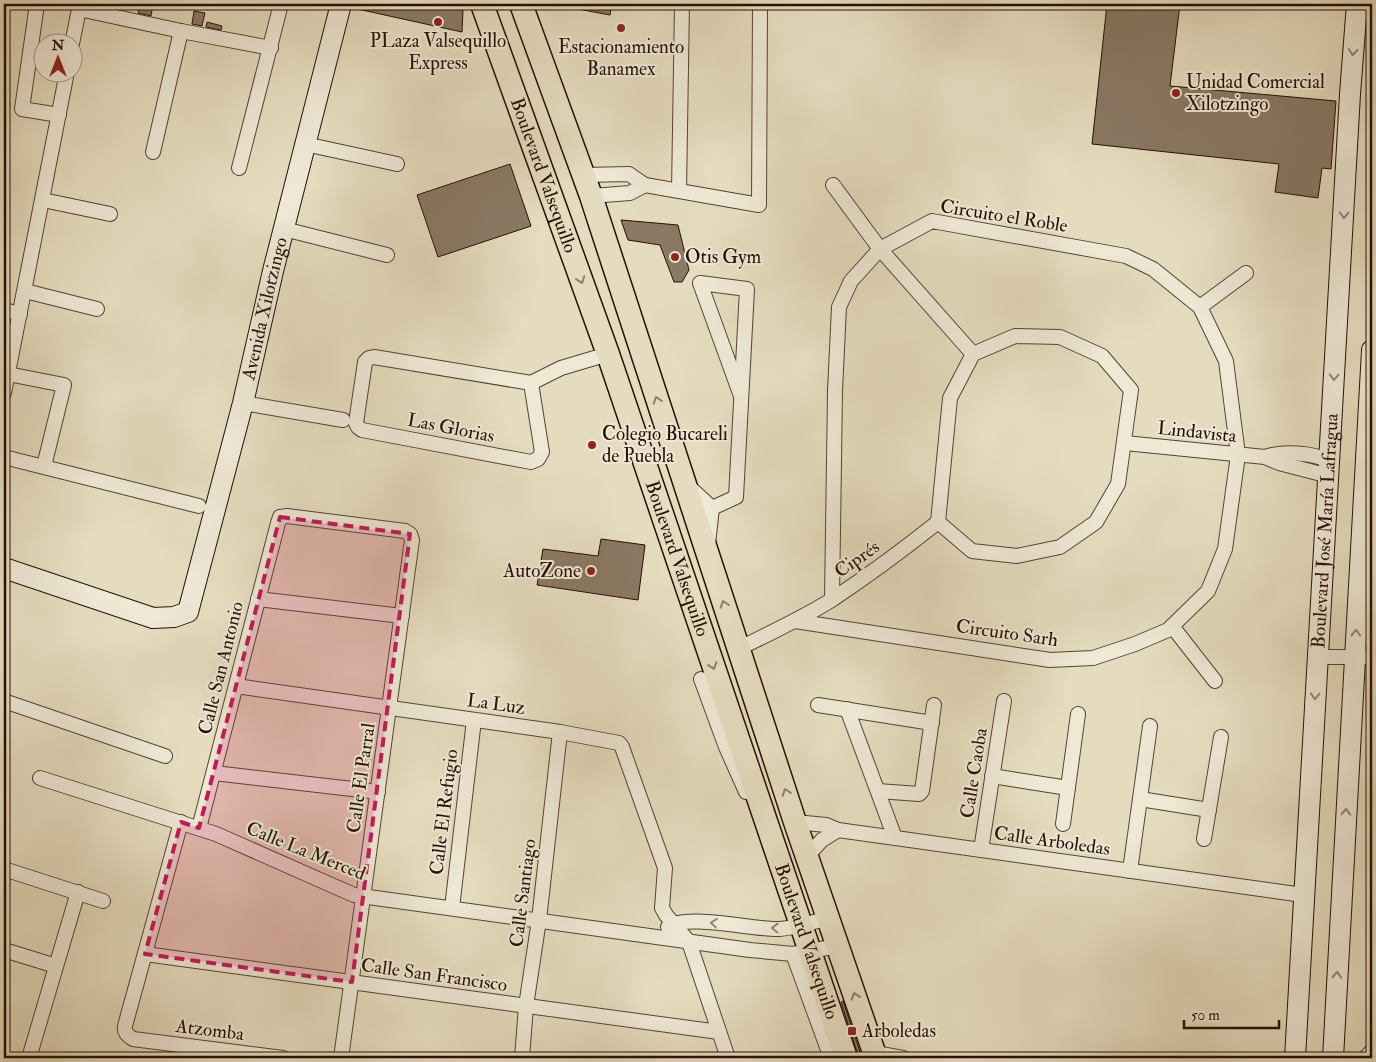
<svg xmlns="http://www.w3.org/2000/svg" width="1376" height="1062" font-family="'IM FELL Double Pica',serif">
	<rect width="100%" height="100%" fill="#e5dcbf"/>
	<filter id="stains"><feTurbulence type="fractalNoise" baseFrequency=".004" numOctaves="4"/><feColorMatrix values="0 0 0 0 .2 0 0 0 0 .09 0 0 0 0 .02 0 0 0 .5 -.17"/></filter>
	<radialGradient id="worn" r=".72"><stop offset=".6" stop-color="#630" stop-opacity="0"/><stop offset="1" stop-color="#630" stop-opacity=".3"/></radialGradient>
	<g fill="#8a7965" stroke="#270e04">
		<path d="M140,4H153L151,16L138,13Z"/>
		<path d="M354,4H433L463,10L462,32L353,8Z"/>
		<path d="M579,4H612L610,15L578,9Z"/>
		<path d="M1107,4H1180L1170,86L1336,101L1331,169L1322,168L1318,198L1275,192L1279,164L1092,144Z"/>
		<path d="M194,11L205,13L202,26L192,24Z"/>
		<path d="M207,22L222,26L221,30L206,27Z"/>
		<path d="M510,164L531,226L438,257L417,195Z"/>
		<path d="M621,220L678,225L689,270L682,282H674L660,245L628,240Z"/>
		<path d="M601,539L645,545L638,600L537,585L543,549L598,556Z"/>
		<path d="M843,1001L862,1058H859L841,1002Z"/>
	</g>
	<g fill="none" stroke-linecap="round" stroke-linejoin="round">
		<g stroke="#564233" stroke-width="16">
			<g id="street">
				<path d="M37,4L22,109L59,115"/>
				<path d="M79,9L181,31L271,48"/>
				<path d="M72,44L80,4"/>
				<path d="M305,144L397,164"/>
				<path d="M153,152L181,31"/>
				<path d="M239,168L281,4"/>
				<path d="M584,175L629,174L645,185L759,205L760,4"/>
				<path d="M833,185L880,249L973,354"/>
				<path d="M679,191L682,4"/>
				<path d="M591,196L630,193L645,185"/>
				<path d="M43,200L110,214"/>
				<path d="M284,229L387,255"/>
				<path d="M25,291L97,309"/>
				<path d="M1200,307L1246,273"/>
				<path d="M4,310L20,314"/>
				<path d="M1015,336L1060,337L1102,356L1131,390L1118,484L1096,522L1060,547L1017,556L972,551L938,522L950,398L973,354Z"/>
				<path d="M8,374L64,385L44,466"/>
				<path d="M531,383L542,452L538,459L531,462L362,430L358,427L356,423L365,362L369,358L374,357L531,383L561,368L608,354"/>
				<path d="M4,393L67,72"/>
				<path d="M243,403L343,420"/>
				<path d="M1125,443L1265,457L1279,463L1329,476"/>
				<path d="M4,457L199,506"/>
				<path d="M1265,457C1282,451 1314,452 1330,462"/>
				<path d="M688,486L712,508L708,544"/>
				<path d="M712,508L736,497L747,289L700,283L741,396"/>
				<path d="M258,599L402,616"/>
				<path d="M795,621L1050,660L1093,658L1135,644L1168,630L1208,591L1225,549L1238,455L1226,361L1200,307L1153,269L1126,256L932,221L880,249L851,281L839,307L835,391L832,599"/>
				<path d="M1172,626L1215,681"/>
				<path d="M738,649C770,633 803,618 833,599C869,575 904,549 938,522"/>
				<path d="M1318,657H1372"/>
				<path d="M701,679L726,747L746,792"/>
				<path d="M236,686L560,732L619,743L622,747L665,868L662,908L666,915L689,942L728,1058"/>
				<path d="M4,701L165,756"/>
				<path d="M818,705L932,723"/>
				<path d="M847,709L895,838"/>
				<path d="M214,773L378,792"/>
				<path d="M992,776L1068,788"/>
				<path d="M40,778L216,834L354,895L750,950L793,954L838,946"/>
				<path d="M878,791L919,794L922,791L934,705"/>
				<path d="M1140,799L1209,810"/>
				<path d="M181,822L125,1026C124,1032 127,1035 133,1039L283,1058"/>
				<path d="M795,822L826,825L838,830L1303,895"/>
				<path d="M1063,824L1078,714"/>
				<path d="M199,828L278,523L280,517L287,516L405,531L410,534L412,540L341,1058"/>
				<path d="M1204,839L1221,737"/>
				<path d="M981,850L1004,701"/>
				<path d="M807,856L822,840L838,830"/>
				<path d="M4,869L103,901"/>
				<path d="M1130,871L1150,726"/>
				<path d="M452,908L474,720"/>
				<path d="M668,927C687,913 753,930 779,929C795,928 813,922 828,918"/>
				<path d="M4,950L56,966"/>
				<path d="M145,954L719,1032"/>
				<path d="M793,954L831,1058"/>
				<path d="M875,1053L903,1058"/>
				<path d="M29,1058L78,892"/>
				<path d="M522,1058L526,1006L539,920L560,732"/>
				<path d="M1365,1058L1372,1051"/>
			</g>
		</g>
		<g stroke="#270e04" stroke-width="22">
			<g id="secondary">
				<path id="s1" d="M4,568L153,618L174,617L188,612L243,403L273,271L341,4"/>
				<path id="s2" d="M1295,1058L1350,94L1357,4"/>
				<path d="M1333,1058L1372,350"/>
			</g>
		</g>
		<g stroke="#270e04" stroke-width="25">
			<g id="primary">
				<path id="s3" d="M482,4L608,354L846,1058"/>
				<path d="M521,4L591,196L795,822L876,1058"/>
			</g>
		</g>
		<use href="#street" stroke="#eee8d5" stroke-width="14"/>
		<use href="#secondary" stroke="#eee8d5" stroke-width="20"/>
		<use href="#primary" stroke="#e5dcbf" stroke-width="22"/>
	</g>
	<defs><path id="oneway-chevron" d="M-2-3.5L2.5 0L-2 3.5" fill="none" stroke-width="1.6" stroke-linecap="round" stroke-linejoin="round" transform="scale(1.25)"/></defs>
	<g stroke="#948677">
		<use href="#oneway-chevron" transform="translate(1353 52) rotate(95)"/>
		<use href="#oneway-chevron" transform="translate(1344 215) rotate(93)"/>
		<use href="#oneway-chevron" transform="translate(1334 377) rotate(93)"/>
		<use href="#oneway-chevron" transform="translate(1356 633) rotate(-87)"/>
		<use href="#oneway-chevron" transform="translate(1315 696) rotate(93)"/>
		<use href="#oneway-chevron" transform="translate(1346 812) rotate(-87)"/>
		<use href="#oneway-chevron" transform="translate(714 923) rotate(-174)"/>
		<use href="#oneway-chevron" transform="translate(775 928) rotate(-179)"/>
		<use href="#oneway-chevron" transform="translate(1337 975) rotate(-87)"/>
	</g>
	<g stroke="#907f6b">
		<use href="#oneway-chevron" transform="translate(581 280) rotate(70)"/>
		<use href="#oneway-chevron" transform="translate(657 400) rotate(-108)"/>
		<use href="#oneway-chevron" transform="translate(724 604) rotate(-108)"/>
		<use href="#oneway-chevron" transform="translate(713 666) rotate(71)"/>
		<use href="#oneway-chevron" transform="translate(786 792) rotate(-108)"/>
		<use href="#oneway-chevron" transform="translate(855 996) rotate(-109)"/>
	</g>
	<path fill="#c2185b" fill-opacity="0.2" stroke="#c2185b" stroke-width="4" stroke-dasharray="10 6" stroke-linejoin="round" d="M280,517L410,534L352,982L145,954L181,822L199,828Z"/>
	<g fill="#8f2418" stroke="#eee8d5" stroke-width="2">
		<circle cx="438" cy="22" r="5"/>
		<circle cx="621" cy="28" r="5"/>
		<circle cx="1176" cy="93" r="5"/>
		<circle cx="675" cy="257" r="5"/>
		<circle cx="592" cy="445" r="5"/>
		<circle cx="591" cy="571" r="5"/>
		<rect x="847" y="1026" width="10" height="10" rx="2.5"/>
	</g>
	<g text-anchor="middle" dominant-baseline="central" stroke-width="4" stroke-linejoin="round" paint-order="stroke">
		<g font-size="19" fill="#270e04" stroke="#eee8d5" text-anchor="start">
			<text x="438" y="41" text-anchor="middle">PLaza Valsequillo<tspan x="438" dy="22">Express</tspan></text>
			<text x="621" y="47" text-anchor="middle">Estacionamiento<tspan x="621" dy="22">Banamex</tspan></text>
			<text x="1186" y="82">Unidad Comercial<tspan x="1186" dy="22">Xilotzingo</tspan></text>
			<text x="685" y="257">Otis Gym</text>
			<text x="602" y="434">Colegio Bucareli<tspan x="602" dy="22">de Puebla</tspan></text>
			<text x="581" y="571" text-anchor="end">AutoZone</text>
			<text x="862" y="1031">Arboledas</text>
		</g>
		<g font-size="19" fill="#270e04" stroke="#eee8d5">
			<text stroke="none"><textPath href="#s3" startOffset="182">Boulevard Valsequillo</textPath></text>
			<text transform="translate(1004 216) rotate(9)">Circuito el Roble</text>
			<text stroke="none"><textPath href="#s1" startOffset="506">Avenida Xilotzingo</textPath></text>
			<text transform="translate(451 428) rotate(11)">Las Glorias</text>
			<text transform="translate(1197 432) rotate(6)">Lindavista</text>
			<text stroke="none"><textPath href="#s2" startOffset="528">Boulevard José María Lafragua</textPath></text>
			<text stroke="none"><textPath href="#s3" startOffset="588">Boulevard Valsequillo</textPath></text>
			<text transform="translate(857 559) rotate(-35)">Ciprés</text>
			<text transform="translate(1007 633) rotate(8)">Circuito Sarh</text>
			<text transform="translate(221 668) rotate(-76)">Calle San Antonio</text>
			<text transform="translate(496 704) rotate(8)">La Luz</text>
			<text transform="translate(974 773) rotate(-81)">Calle Caoba</text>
			<text transform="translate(361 778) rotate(-82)">Calle El Parral</text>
			<text transform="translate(444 812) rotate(-83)">Calle El Refugio</text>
			<text transform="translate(1052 841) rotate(8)">Calle Arboledas</text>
			<text transform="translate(306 851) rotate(22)">Calle La Merced</text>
			<text transform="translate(523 893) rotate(-83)">Calle Santiago</text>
			<text stroke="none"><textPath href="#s3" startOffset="992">Boulevard Valsequillo</textPath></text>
			<text transform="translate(434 975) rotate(8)">Calle San Francisco</text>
			<text transform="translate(210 1030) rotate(7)">Atzomba</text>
		</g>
	</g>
	<rect width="1376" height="1062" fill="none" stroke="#e5dcbf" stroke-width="20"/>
	<rect x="5" y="5" width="1366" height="1052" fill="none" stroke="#270e04" stroke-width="2.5"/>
	<rect x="10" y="10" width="1356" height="1042" fill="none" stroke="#270e04"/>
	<g transform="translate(58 58)"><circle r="24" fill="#eee8d5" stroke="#9e9181"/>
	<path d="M0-4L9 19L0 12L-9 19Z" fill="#8f2418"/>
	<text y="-8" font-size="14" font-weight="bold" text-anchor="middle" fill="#270e04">N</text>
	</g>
	<path d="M1184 1020v8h95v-8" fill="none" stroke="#270e04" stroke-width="2.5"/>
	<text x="1191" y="1020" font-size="15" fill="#270e04" stroke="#eee8d5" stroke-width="4" paint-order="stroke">50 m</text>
	<rect width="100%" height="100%" filter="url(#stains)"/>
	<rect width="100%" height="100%" fill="url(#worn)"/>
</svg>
